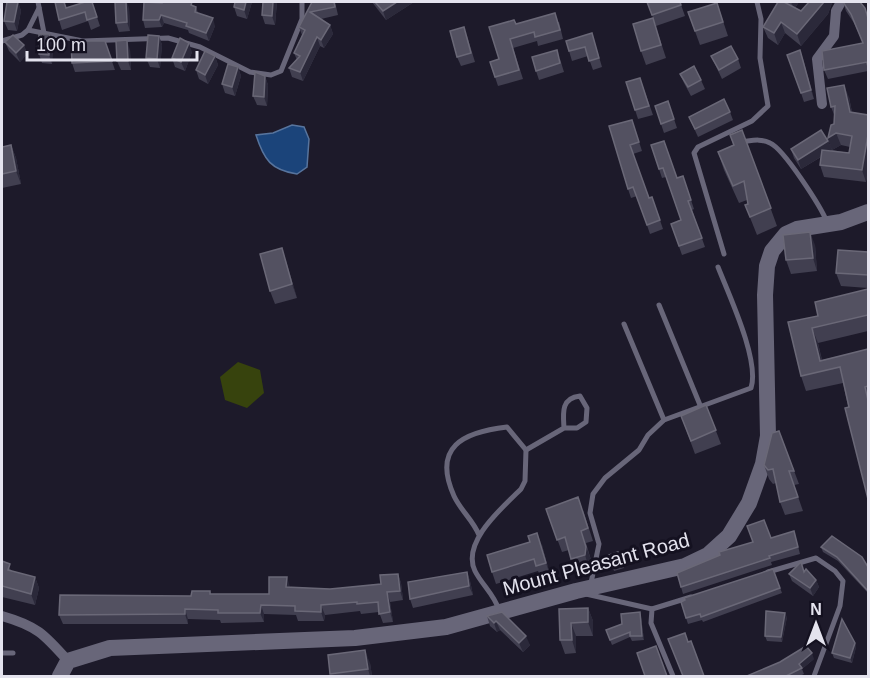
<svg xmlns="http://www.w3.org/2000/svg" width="870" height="678" font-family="Helvetica,sans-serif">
	<rect width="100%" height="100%" fill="#1d1a2a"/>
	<path fill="#37430d" d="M238,362L260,370L264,393L247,408L225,400L220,377Z"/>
	<path fill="#1b447a" stroke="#57749d" stroke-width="1.5" d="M292,125L304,127L309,139L307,167L297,174C271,170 264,160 256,135L273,133Z"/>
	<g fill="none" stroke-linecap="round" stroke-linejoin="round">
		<g stroke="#686679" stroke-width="5">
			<path d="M38,2L44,33"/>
			<path d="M28,30L39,8"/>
			<path d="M2,41L22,35L28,30L83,41L168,38L200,47L250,72L271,75L281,71L302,19V2"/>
			<path d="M747,141C755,140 762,139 770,143C784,149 821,207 827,222"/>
			<path d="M724,254L694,153L698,147L752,121L768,106L760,58L761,19L757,2"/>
			<path d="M659,305L700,405"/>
			<path d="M624,324L664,420"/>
			<path d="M526,450L564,428C563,413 561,398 580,396L587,408L586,422L577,428H564"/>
			<path d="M479,535C473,520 461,511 454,496C432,447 463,432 507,427L526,450L525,481L521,489C503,507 461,542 475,571C482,585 494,594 499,610"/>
			<path d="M768,572L816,558L835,571L843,581L840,606L814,676"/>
			<path d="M591,583L599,544L590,513L593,494L605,478L639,450L648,435L664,420L751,388C760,361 729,295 718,267"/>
			<path d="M586,594L652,609"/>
			<path d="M2,653H13"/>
			<path d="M673,676L651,623L652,609L691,597"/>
		</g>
		<g stroke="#686679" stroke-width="10">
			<path d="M822,104L817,59L834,36L836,11L841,2"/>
			<path d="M2,616C37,626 44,634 68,661"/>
		</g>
		<path stroke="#686679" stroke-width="16" d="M60,676L68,661L110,648L355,638L446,627L576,591L685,566L708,555L729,536L749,503L763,464L768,436L765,295L767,266L772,251L786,234L797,229L841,222L868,212"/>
	</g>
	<g fill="#413f50">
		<path d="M18,2L21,11L17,31L8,30L4,21Z"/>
		<path d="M92,2L100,26L91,30L88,21L62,30L59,20L66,8Z"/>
		<path d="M235,2H252L247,19L237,16L234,7Z"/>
		<path d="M277,2L275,25L265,24L262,15Z"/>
		<path d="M312,2H335L338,15L321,19L330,25L333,34L324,48L320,46L303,81L292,77L289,68L297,60L294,53L302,35L299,27Z"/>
		<path d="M372,2H414L386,20Z"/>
		<path d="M680,2L685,16L656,26L652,15Z"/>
		<path d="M778,2H799L795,8L801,11L832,3L828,14L801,46L785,33L778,45L768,38L763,27Z"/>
		<path d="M843,2L868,18V71L828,79L824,70L863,43L854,23L846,11Z"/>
		<path d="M717,3L728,36L700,45L688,12Z"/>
		<path d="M194,6L196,7L198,13L215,26L209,41L189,33L188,30L164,23L162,27L145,28L143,20Z"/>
		<path d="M129,8L130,31L119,32L116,23Z"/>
		<path d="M653,18L666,58L646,65L641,51Z"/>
		<path d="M559,22L563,39L538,46L537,41L513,48L523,79L498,86L490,62L499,59L516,24Z"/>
		<path d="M592,33L602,67L593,70L588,56L572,61L569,51Z"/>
		<path d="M50,34L53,43L52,64L42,63L39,54Z"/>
		<path d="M159,36L162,45L160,68L150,67L146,58Z"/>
		<path d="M467,36L475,62L461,66L457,57Z"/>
		<path d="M105,41L115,70L75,72L72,63Z"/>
		<path d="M5,42L24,45L27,54L20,62L9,51Z"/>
		<path d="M130,50L131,70H121L117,61Z"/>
		<path d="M192,52L185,71L175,67L172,58Z"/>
		<path d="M215,56L218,65L208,84L199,79L196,70Z"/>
		<path d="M711,56L738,59L741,68L722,79Z"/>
		<path d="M560,59L564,72L539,80L536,71Z"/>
		<path d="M803,59L814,99L804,102L801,93Z"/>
		<path d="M238,67L241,76L235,96L225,93L222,84Z"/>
		<path d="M680,74L701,80L705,89L691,96L684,83Z"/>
		<path d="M265,76L268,85L267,106L257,105L253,96Z"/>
		<path d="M640,78L653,115L638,119L626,82Z"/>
		<path d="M849,97L852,112L868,115V169L866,182L824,177L820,165L821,157L801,169L794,158L791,149L828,141L832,150L849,153L850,147L841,145L832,150L828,138L834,124L835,117L831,107Z"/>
		<path d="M668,101L677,128L664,133L655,106Z"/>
		<path d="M730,112L733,120L698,137L689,117Z"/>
		<path d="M632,120L642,151L633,154L649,198L652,197L663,229L650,234L637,196L631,198L628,189Z"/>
		<path d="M742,130L777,226L757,235L745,205L748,204L747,200L739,203L724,170L718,152L733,145L730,135Z"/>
		<path d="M11,145L16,158L21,184L2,188V147Z"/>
		<path d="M651,145L677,178L683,176L694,209L692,210L705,247L682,255L671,224L681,220L666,177L662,178Z"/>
		<path d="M815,245L817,271L791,274L786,260Z"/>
		<path d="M868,252V288L841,286L836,273Z"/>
		<path d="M286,261L297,298L275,304L270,291Z"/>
		<path d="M868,289V331L818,343L822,360L868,349V499L843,383L806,391L801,376L788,322L818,316Z"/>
		<path d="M706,405L721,444L695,454L681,416Z"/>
		<path d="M779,431L799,484L794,485L803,511L785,515L780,502L776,483L773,484L769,479L764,465Z"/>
		<path d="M546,509L583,510L593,541L586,543L591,560L589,568L576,572L569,550L562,552Z"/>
		<path d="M771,538H796L800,554L771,562L772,565L683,594L677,573Z"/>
		<path d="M542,545L550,575L541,578L538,571L496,584L492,572Z"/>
		<path d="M821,547L868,567V593L838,561L823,552Z"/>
		<path d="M618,552L624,568L614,571L609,555Z"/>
		<path d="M2,561L12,571L35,577L39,588L35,605L2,597Z"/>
		<path d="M773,569L782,593L703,622L702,620L688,624L686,618Z"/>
		<path d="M804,571L816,580L819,587L813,596L792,581L789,574Z"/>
		<path d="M467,572L470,581L473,595L413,608L410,599Z"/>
		<path d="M398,574L401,583L403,600L390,602L393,622L383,623L379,612L361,614L360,611L325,615L324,621H298L296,615L264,614V622L221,623L220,620L188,619V624H63L59,615L191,596L210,591L211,594H269L290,587L330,589L381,584Z"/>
		<path d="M588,608L593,621V636H576V653L565,654L560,640L559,609Z"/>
		<path d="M502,612L530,645L523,652L500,630L497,632L490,626L487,616Z"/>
		<path d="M641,617L644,640L632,641L630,637L612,645L606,630Z"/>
		<path d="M787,617L782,642L767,641L765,636Z"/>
		<path d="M855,643L856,647L852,663L834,658L832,653Z"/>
		<path d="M814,659L802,669L804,674L800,676H747Z"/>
		<path d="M370,663L372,676H331L330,674Z"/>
	</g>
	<g fill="#2b293a">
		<path d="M18,2L21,11L17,31L14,22Z"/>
		<path d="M126,2H127L129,8L130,31L127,22Z"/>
		<path d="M246,2H252L247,19L244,10Z"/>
		<path d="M273,2H277L275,25L272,16Z"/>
		<path d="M397,2H414L386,20L383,11Z"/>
		<path d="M791,2H799L794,9Z"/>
		<path d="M824,2H831L832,3L828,14L801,46L797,34Z"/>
		<path d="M161,15L164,23L162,27L159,20Z"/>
		<path d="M213,18L215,26L209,41L206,33Z"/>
		<path d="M781,22L785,33L778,45L774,33Z"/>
		<path d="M330,25L333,34L324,48L321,40Z"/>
		<path d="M50,34L53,43L52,64L49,55Z"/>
		<path d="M159,36L162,45L160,68L157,59Z"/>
		<path d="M317,37L320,46L303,81L300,72Z"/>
		<path d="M127,40L130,50L131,70L128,61Z"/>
		<path d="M189,43L192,52L185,71L181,62Z"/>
		<path d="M24,45L27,54L20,62L16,53Z"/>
		<path d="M800,50L803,59L814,99L811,90Z"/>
		<path d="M215,56L218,65L208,84L205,75Z"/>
		<path d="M238,67L241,76L235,96L232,87Z"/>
		<path d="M265,76L268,85L267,106L264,97Z"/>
		<path d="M844,85L849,97L854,124L850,112Z"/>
		<path d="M836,133L841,145L832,150L828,138Z"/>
		<path d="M868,135V169L866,182L862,170Z"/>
		<path d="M828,141L832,150L801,169L798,160Z"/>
		<path d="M11,145L16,158L21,184L16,171Z"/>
		<path d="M810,232L815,245L817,271L813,258Z"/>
		<path d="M282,248L286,261L297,298L292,284Z"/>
		<path d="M812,328L818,343L824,371L820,361Z"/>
		<path d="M581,531L591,560L589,568L585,555Z"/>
		<path d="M537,533L542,545L550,575L546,563Z"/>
		<path d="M467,572L470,581L473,595L469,586Z"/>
		<path d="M398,574L401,583L403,600L400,591Z"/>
		<path d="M35,577L39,588L35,605L31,594Z"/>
		<path d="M287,577L290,587H286Z"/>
		<path d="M816,580L819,587L813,596L810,588Z"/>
		<path d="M387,592L390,602L393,622L390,612Z"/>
		<path d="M261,605L264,614V622L260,613Z"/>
		<path d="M321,605L325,615L324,621L321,612Z"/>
		<path d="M588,608L593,621V636L588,622Z"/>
		<path d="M185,609L188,619V624L185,614Z"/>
		<path d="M640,612L641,617L644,640L642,636Z"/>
		<path d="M785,613L787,617L782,642L781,637Z"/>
		<path d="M496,621L500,630L497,632L494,623Z"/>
		<path d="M571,623L576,636V653L572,640Z"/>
		<path d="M526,636L530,645L523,652L519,643Z"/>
		<path d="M855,643L856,647L852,663L850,658Z"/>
		<path d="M365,650L370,663L372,676H370L368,669Z"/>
		<path d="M812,653L814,659L802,669L799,664Z"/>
	</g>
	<g fill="#535161" stroke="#6a6877" stroke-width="1.5">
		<path d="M7,2H18L14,22L4,21Z"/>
		<path d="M55,2H64L66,8L85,2H92L97,17L87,20L85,12L59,20Z"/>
		<path d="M115,2H126L127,22L116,23Z"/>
		<path d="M144,2L162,3V2H192L191,5L196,7L195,12L213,18L206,33L186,26L187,23L161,15L159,20H143Z"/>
		<path d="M235,2H246L244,10L234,7Z"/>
		<path d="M263,2H273L272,16L262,15Z"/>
		<path d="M312,2H334L335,7L310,12L330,25L321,40L317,37L300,72L289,68L300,56L294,53L305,30L299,27Z"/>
		<path d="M375,2H397L383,11Z"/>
		<path d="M647,2H680L681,5L652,15Z"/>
		<path d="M778,2H784L801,11L809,2H824L797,34L781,22L774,33L763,27Z"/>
		<path d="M843,2H860L865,8L868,18V67L867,62L824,70L822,51L863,43L851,14Z"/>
		<path d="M717,3L723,22L695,31L688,12Z"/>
		<path d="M555,13L560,30L535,37L534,32L510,39L519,70L495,77L490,62L499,59L489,27L514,20L516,24Z"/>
		<path d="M653,18L661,45L641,51L633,24Z"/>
		<path d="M464,27L471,53L457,57L450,31Z"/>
		<path d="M592,33L599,58L589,61L585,47L569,51L566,41Z"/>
		<path d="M39,34H50L49,55L39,54Z"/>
		<path d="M13,35L24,45L16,53L5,42Z"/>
		<path d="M148,35L159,36L157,59L146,58Z"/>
		<path d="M180,38L189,43L181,62L172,58Z"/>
		<path d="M127,40L128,61H117L116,41Z"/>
		<path d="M71,41H105L112,61L72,63Z"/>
		<path d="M731,46L738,59L719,70L711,56Z"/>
		<path d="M557,50L560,63L536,71L532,57Z"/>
		<path d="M800,50L811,90L801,93L787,55Z"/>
		<path d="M205,51L215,56L205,75L196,70Z"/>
		<path d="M228,64L238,67L232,87L222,84Z"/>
		<path d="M694,66L701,80L688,87L680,74Z"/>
		<path d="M255,72L265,76L264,97L253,96Z"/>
		<path d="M640,78L649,106L635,110L626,82Z"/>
		<path d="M844,85L850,112L868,115V135L862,170L820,165L822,150L849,153L852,136L836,133L828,138L831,125L834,124L835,106L831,107L827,88Z"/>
		<path d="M724,99L730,112L695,129L689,117Z"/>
		<path d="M668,101L674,119L661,124L655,106Z"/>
		<path d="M632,120L639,142L630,145L649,198L652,197L660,220L647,225L633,187L628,189L609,126Z"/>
		<path d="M742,130L771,208L750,217L745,205L748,204L744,181L733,186L718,152L734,145L730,135Z"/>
		<path d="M821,130L828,141L798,160L791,149Z"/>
		<path d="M664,141L677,178L683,176L691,200L688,201L702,238L679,246L671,224L681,220L663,168L659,169L651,145Z"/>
		<path d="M11,145L16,171L2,174V147Z"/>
		<path d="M810,232L813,258L786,260L783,235Z"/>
		<path d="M282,248L292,284L270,291L260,254Z"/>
		<path d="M838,250L868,252V275L836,273Z"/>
		<path d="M868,289V315L812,328L820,361L868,349V386L865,387L868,400V499L845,408L849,407L840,367L801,376L788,322L818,316L815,302Z"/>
		<path d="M706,405L716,430L691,441L681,416Z"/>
		<path d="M779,431L794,471H789L798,497L780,502L773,469L768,470L764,465L772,433Z"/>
		<path d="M578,497L588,528L581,531L586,547L585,555L571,559L565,537L557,540L546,509Z"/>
		<path d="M764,520L771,538L794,531L798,547L769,556L770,558L681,587L677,573L720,555L719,552L753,542L747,526Z"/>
		<path d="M537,533L546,563L536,566L534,559L492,572L487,555L530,542L528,536Z"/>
		<path d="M832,536L862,557L868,567V591L837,557L821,547Z"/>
		<path d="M618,552L622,563L613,567L609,555Z"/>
		<path d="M2,561L10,564L8,570L35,577L31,594L2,586Z"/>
		<path d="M801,562L804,572L806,569L816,580L810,588L789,574Z"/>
		<path d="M773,569L780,588L701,617L700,614L686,618L681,602L685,600L684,598Z"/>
		<path d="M467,572L469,586L410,599L408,582Z"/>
		<path d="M398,574L400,591L387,592L390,612L379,614L378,602L357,604V602L321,605V612L295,611V606L261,605L260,613H218V610L185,609V614L59,615L60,595L191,596L192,591H210V594H269V577H287L286,587L330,589L381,584L380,575Z"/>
		<path d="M588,608V622L571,623L572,640H560L559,609Z"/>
		<path d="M766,611L785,613L781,637L765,636Z"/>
		<path d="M502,612L526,636L519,643L496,621L494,623L487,616Z"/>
		<path d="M640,612L642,636H630V632L610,640L606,630L622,624L621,614Z"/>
		<path d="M842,619L855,643L850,658L832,653Z"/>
		<path d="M685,633L688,642L691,641L704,676H683L668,639Z"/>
		<path d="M656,646L667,676H645L637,653Z"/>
		<path d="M806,646L812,653L799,664L802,668L786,676H747L780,662Z"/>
		<path d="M365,650L368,669L330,674L328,655Z"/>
	</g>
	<g text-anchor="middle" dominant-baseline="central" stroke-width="6" stroke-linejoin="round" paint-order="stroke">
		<g font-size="20" fill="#e4e3ee" stroke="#141120">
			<text transform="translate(596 564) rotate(-15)">Mount Pleasant Road</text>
		</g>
	</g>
	<rect width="870" height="678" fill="none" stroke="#e4e3ee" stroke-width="6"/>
	<g transform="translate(816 624)" stroke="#141120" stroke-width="4.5" paint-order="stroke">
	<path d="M0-4.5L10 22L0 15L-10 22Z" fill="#e4e3ee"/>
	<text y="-9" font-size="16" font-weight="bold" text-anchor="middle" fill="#e4e3ee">N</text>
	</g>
	<path d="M27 51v9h170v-9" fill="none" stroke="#e4e3ee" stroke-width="3"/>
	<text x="36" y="51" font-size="18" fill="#e4e3ee" stroke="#141120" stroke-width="4.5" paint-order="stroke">100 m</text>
</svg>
